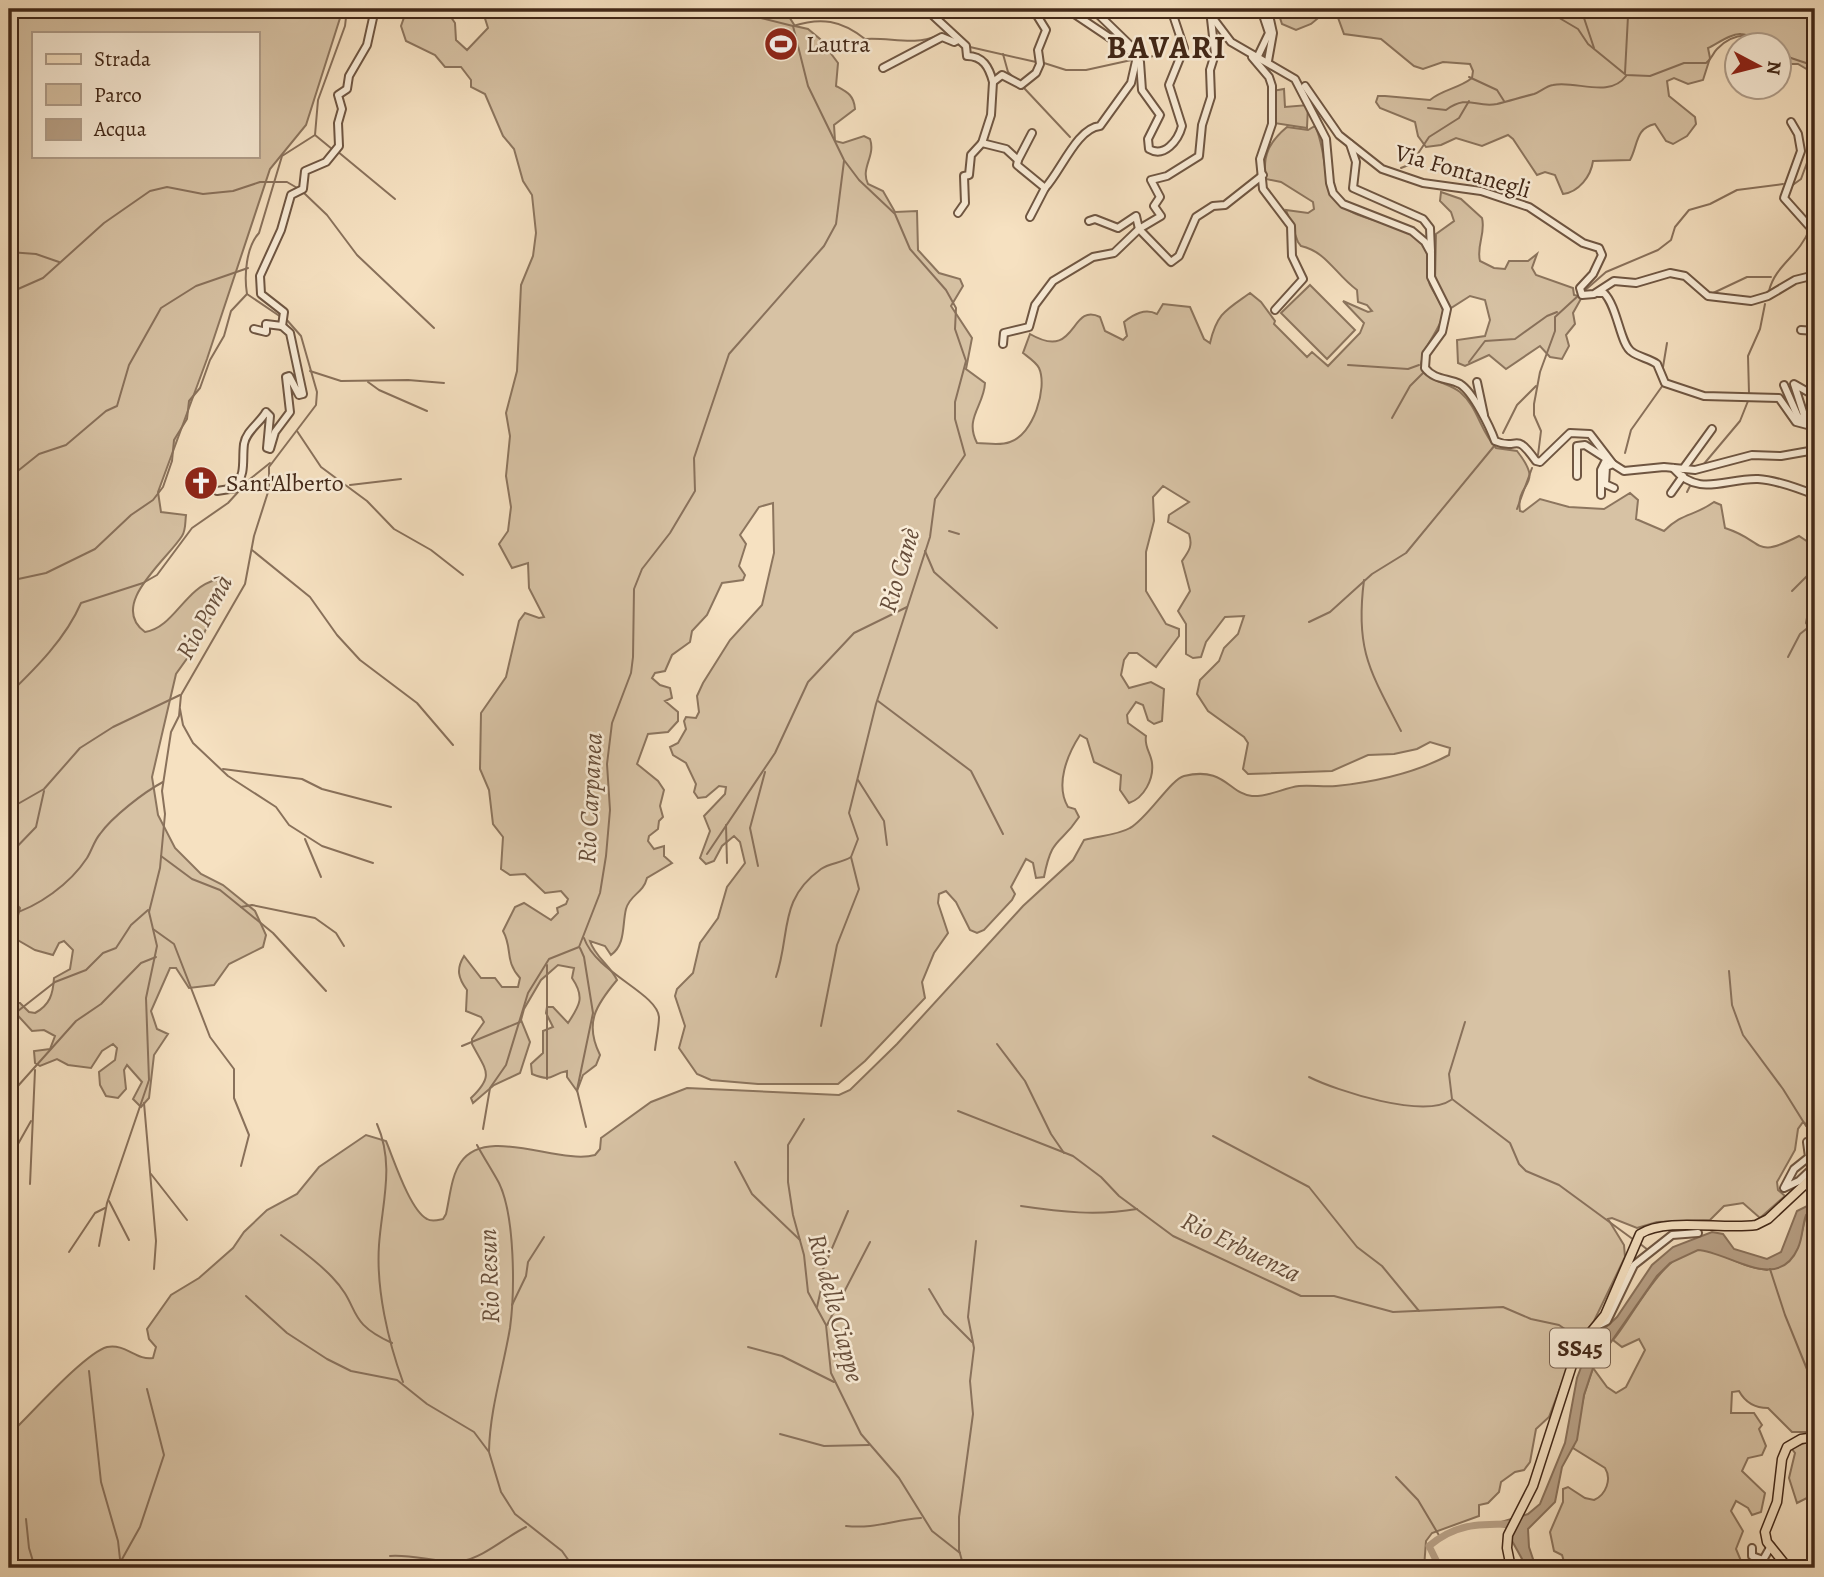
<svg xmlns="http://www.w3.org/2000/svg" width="1824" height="1577" font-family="Alegreya,serif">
	<rect width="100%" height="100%" fill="#f6e1c1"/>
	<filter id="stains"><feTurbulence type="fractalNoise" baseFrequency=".00286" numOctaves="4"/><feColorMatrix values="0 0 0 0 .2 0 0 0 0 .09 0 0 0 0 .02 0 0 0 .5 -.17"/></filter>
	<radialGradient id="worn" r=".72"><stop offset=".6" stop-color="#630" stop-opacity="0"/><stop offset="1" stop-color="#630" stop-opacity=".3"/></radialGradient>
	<g fill="#d7c2a4" stroke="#8c755e" stroke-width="2" fill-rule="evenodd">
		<path d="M9,9H340L341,15L306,125L270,169L207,359L158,492L161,512L186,515C185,522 186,530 182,536C166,561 108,605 145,632C174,628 185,587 216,580L225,584L203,636L176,674L152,777L158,815L175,848L201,874L223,885L255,911L266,935L263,947L229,964L214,985L189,988L176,968H170L151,1011L157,1029L168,1034L154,1055L149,1098L141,1107L133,1099L142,1082L127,1065L124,1070L126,1089L118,1098L106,1096L100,1085L99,1072L115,1060L117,1048L113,1044L102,1051L91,1068L68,1065L57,1059L40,1066L35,1063L34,1051L50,1049L55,1036L44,1030L32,1031L11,1008L14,1003H20L29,1012L35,1013C50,1005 53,994 54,978L70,969L73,950L64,941L59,943L53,955L35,950L9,935V920L17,919L20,908L9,897ZM33,33H257V156H33Z"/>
		<path d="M407,9L446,10L455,23L456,40L467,50L488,28L482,9H784L795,26L808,29L820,39L838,63L836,86C847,92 854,95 855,109L834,125L835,141L843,143L864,136L870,139C876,156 860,168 868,184L883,191L895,212L917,211L918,250L939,273L960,279L963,286L951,306L972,338L966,369L985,383C984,406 964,418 977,443C987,443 1000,446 1010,442C1033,435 1048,388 1039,368C1036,362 1028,357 1023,353L1030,334C1078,362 1069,302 1100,317L1105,331L1123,340L1127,336L1124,322C1134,314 1145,308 1157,314L1163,304L1190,307L1204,339L1210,343C1217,313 1226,310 1250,293L1261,302L1275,321L1274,324L1307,357L1312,352L1328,366L1360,333L1364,323L1343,301L1368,312L1372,311L1367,305L1358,302L1357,290C1335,274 1327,252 1301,246L1298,242L1286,210L1308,213L1314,209L1313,202L1281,182L1266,179C1262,156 1269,142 1287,127L1308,130L1315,126C1326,147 1324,185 1333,197C1354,225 1401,218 1423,244C1433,255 1424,271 1430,285C1435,295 1441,302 1444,313C1439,332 1424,344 1421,364C1428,383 1446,381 1460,392C1478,407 1480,431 1496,448L1517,451C1546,488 1515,480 1520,511L1523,512L1540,499L1569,507L1604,509L1630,493L1638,500L1636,519L1664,531C1683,512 1693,517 1714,502L1721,505L1725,528C1766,541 1752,560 1799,536L1814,546L1815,575L1806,623L1808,626L1815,625V1140L1810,1127L1803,1122L1798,1129L1795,1150L1777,1182L1778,1190L1785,1196L1760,1218L1743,1203L1724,1206L1710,1220L1657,1222L1637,1228L1612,1218L1608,1219L1624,1245L1625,1257L1594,1321L1578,1341L1549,1417L1536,1429L1530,1462L1524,1470L1515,1472L1501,1482L1499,1492L1488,1503L1479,1505V1516L1432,1533L1426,1541L1424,1568H9V1438L13,1431C32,1413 85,1353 107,1347C125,1343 137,1361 153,1358L156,1347L149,1339L147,1329L171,1295L199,1278L233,1248L244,1232L267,1210L297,1194L319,1167L366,1135L386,1141C394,1160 410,1210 427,1219C432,1222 438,1220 443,1219L446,1214C450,1197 451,1176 461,1162C487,1125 559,1165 595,1155L600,1149L601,1138L651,1102L687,1088L839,1095L850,1090L897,1044L1023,906L1073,860L1084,840C1098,836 1118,835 1130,828C1147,819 1171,779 1184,776C1225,766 1229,794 1252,796C1269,797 1283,788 1299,786C1311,785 1324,787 1336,786C1375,782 1415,773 1449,755L1450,748L1430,742L1417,749L1394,754L1368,755L1332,771L1248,774L1243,769L1248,743L1244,737L1208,711L1197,694L1200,680L1219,661L1224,648L1238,634L1244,616L1225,617L1206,642L1201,657L1193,658L1186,654V624L1178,611L1190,591L1182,561C1189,551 1193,546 1189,534L1168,522L1169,515L1189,502L1163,486L1153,497L1154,521L1146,552V591L1166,624L1179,629V636L1156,667L1137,653H1129L1124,660L1121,675L1129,688L1151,682L1164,689L1162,721L1154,724L1148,720L1143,705L1136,702L1127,715L1128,723L1146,736C1144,747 1151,753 1152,763C1154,779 1144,798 1129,803L1120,790L1121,775L1094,762L1087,739L1080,735C1067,755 1055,785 1068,807L1075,809L1079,817C1060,846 1052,835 1044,877L1036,878L1033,863L1026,859L1011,887L1015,894L1012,900L984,930L977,933L970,930L956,902L946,891L939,894L938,903L948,933L934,953L922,982L925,998L865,1061L838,1084H758L711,1080L697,1074L679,1048L685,1026L675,996L677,989L693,973L700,943L718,918L727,887L745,863L740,842L734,836L722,846L714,861L706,864L700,858L710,831L704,816L725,794L726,787L719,786L706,797L698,798L694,792L696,784L686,763L673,755L670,747L678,743L686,729L684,721L686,717L696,718L699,712L697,696L703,683L730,640L762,605L774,553L773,503L759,507L740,535L746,544L739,566L745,575L743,580L722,583L707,615L692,631L690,642L672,655L665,671L655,673L652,678L660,685L670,688L672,698L665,701L678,712V721L668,732L648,734L637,764L658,781L664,790L660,806L663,817L659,821L658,829L649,836L648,841L654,849L664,846V856L672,863L647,878C643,894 630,894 626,909C622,925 626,944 611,955L605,946L590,941C595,957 610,965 617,980C596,1005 584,1023 600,1055L596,1065L583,1075L577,1091L567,1077V1071C550,1074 554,1083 532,1074L531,1064L543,1053V1031L553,1027L546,1013L547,1007H553L568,1023C580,1005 585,997 572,978L574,968L558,965L541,980L524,1009L521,1020L530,1042L520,1073L494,1085L473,1103L471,1098C495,1075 486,1071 472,1044V1039L484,1022L481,1017L466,1011L467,990C458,978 456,969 464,956L481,978H495L502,987H518L520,978C504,960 513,949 503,931L515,907L524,903L551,920L558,913L557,908L566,904L568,899L561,891L545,893L525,874L510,875L501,869L503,837L493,824L489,790L480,769L481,713L506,677L519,621L525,613L539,618L544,617L529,588L528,563L512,568L499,544L508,531L511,507L506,476L510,436L506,413L517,371L521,285L533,256L536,233L532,195L523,181L514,149L503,136L485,94L471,87V80L461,67H445L435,55L406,41L401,26Z"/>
		<path d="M1277,9H1815V74L1798,64H1779L1778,46C1760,46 1754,35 1741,34C1731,33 1717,44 1708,48L1710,58L1703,80L1688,84L1674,78L1667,81L1669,96L1695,117L1696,124L1687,136L1673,144L1666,141L1655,124C1635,128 1638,146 1630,160L1593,161C1591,176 1579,192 1563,194L1555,175L1545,172L1537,175L1513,139L1508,135L1482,146L1456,138L1441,145L1426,147L1418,136L1415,122L1380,108L1376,102L1378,96H1385L1430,100C1443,89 1458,89 1472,78L1473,71L1470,64L1443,62L1423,69L1414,66L1381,39L1344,34L1337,15L1323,14L1311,24L1296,30L1282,24Z"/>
		<path d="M1284,89L1285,107L1308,105L1307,128L1274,123L1272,91Z"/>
		<path d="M1441,192L1461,199L1482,218C1486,233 1476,246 1480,261L1494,268L1505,269L1509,261H1528L1537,254L1532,268L1536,275L1573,288L1574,295L1582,297L1573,313L1575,324L1566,335L1569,346L1562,359L1550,357L1540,346L1506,369L1489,355L1465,366L1458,363L1457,340L1485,336L1490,320L1485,300L1470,296L1451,308L1435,281L1436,234L1454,221L1451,212L1440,201Z"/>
		<path d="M1310,285L1355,330L1327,359L1281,313Z"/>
		<path d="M1815,1210V1432H1792L1768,1408C1755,1408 1745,1402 1739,1391L1732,1392L1731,1413H1754L1762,1425L1759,1429L1766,1446L1762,1455L1748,1458L1742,1471L1765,1493L1761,1512L1752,1515L1748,1508L1736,1501L1731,1511L1743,1531L1736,1549L1744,1568H1566L1562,1555L1554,1551L1550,1532L1563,1502V1489L1568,1487L1585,1498L1594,1500C1606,1495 1612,1479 1605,1468L1573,1448L1584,1395L1593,1368L1607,1387L1616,1393L1626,1387L1645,1350L1639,1339L1622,1347L1613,1340C1634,1316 1667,1242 1706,1250C1727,1255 1744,1268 1767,1270L1801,1236L1806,1215Z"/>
		<path d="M1815,1439V1471L1811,1472L1809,1483L1813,1495L1797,1503L1789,1478L1795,1453L1791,1448Z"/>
	</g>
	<path fill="#b9a288" stroke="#89715b" stroke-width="2" d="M1815,1202V1210L1806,1215C1802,1226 1803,1237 1798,1248C1778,1294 1729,1252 1698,1250L1670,1263L1657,1276L1593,1368L1584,1395L1577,1440L1562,1467L1555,1502L1528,1529L1529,1547L1536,1568H1527L1511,1539L1513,1528L1500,1526L1501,1522L1528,1514L1540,1504L1565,1443L1577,1378L1591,1341L1617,1317L1652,1265L1673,1247L1712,1232L1723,1234L1734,1249L1767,1259L1781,1252L1797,1211Z"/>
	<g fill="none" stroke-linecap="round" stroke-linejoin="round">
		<g stroke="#89715b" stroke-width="2">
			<path d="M744,9L761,18L793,26L808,86L844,160L859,180L895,214L910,249L946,290L956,308L955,329L966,361L955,402V419L965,455L935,499L930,537L876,704L849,813L858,839L851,857L859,889L837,945L821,1026"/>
			<path d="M1329,9L1388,14L1413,9"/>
			<path d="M1544,9L1578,29L1588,44L1626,75L1650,76L1684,63H1706C1712,59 1712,54 1717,49C1734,31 1756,32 1775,46"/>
			<path d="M1581,9L1594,48"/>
			<path d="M1625,9L1628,16L1625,73"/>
			<path d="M78,17L88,9"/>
			<path d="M1290,18L1322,9"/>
			<path d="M793,26C821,17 841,20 865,39C889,37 914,46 937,36"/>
			<path d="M970,47L1036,62"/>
			<path d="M1778,49L1791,58L1815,66"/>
			<path d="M1003,54L1008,72L1015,79"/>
			<path d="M1141,58L1161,55"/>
			<path d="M1044,63L1066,70H1086L1136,59"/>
			<path d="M1469,77L1497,90L1504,101"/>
			<path d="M1024,88L1070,137"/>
			<path d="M1428,108L1446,110C1468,94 1475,108 1497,104C1509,101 1522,97 1534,94C1540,92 1546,86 1553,85C1576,80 1609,99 1626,76"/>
			<path d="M315,135L332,149"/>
			<path d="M337,151L395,199"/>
			<path d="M1401,168L1411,164L1429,137L1459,118L1469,101"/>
			<path d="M1790,187L1801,179L1808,160L1815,157"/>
			<path d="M304,193L327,215L357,255L434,328"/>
			<path d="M1814,223L1815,222"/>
			<path d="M9,252L36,254L59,262"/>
			<path d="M1769,291C1775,265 1800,255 1809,230"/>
			<path d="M1583,292L1606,272L1658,250L1671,240L1675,227L1689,210L1710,204L1737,190L1783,184"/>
			<path d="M9,293L43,278L104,223L150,191L167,187L203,194L233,191L260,182H287L299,189"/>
			<path d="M1711,294L1747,277H1771"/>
			<path d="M281,317L247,294C244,276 246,247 259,233L282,156L315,135L318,100L345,26L347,9"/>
			<path d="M1469,362L1485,341L1515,339L1547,316L1557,312"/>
			<path d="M1348,365L1408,369L1419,365"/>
			<path d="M310,371L341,381L408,380L444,383"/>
			<path d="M1662,373L1667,343"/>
			<path d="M368,382L379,390L427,411"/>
			<path d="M1749,393L1748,356L1760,329L1765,304"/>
			<path d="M1392,418L1410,386L1423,373"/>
			<path d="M297,431L321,467L367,501L394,529L431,550L463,575"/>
			<path d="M1503,433L1517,405L1536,386"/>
			<path d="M1625,453L1631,430L1663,385"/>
			<path d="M1538,455L1541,431L1534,415V404L1540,372L1555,331V317L1579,295"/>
			<path d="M1703,465L1740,421L1748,401"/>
			<path d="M9,478L39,454L66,445L106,411L117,406L129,365L161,308L196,286L248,268"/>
			<path d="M350,485L401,479"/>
			<path d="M1687,492L1691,484"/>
			<path d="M1517,509L1532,468"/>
			<path d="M949,531L959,534"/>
			<path d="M252,550L310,597L337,635L360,660L417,703L453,745"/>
			<path d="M925,551L934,572L997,628"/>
			<path d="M1364,580C1355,650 1370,671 1401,731"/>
			<path d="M9,581L46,573L95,549L131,515L153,500L163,487L172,461L174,440L187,419L189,401L200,388L210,360L224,336L231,311L247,294"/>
			<path d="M1792,591L1815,568"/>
			<path d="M1309,622L1330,612L1372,574L1406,553L1495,445"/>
			<path d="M1788,657L1800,634L1815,622"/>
			<path d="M9,694C36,668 66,638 81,603L143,583L157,575L192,528L228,503L250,479L270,463"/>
			<path d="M878,701L971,771L1003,834"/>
			<path d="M180,709L183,725L193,743L228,776L276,807L289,825L322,846L373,863"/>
			<path d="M223,769L302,779L322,789L391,807"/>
			<path d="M858,780L884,821L887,845"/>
			<path d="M9,809L44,789L80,748L113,727L180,695"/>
			<path d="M726,825L727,863"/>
			<path d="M305,839L321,877"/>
			<path d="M707,854L775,753L808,682L854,633L907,607"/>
			<path d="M9,855L36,827L44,791"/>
			<path d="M161,856L192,879L220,890L241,907L273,933L326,991"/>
			<path d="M758,866L750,828L765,772"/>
			<path d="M241,907L252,905L315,918L336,933L344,946"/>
			<path d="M9,915C38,907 70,884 87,858C92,850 94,841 100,834C112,817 144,792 163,782"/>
			<path d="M153,929L174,944L210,1037L234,1069V1098L249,1135L241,1166"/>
			<path d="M584,938C596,973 657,993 659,1017C659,1027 656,1040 655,1050"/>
			<path d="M580,948L584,957L593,1013L577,1090L586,1127"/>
			<path d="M1729,971L1732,1005L1743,1035L1783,1089L1806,1126L1815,1130"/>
			<path d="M776,977C791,933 778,900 821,869C829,863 842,863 851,857"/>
			<path d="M9,1018L55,982L86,970L103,953L116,948L131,925L148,910"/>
			<path d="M1465,1022L1449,1074L1452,1099L1510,1143L1519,1164L1526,1171L1559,1185L1634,1240"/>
			<path d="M997,1044L1025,1081L1051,1134L1064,1153"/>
			<path d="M462,1046L520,1022"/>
			<path d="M1309,1077C1337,1091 1424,1119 1451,1100"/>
			<path d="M547,1079V965"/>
			<path d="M9,1096L76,1021L101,1004L141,963L156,957"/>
			<path d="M144,1103L156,1241L154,1269"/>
			<path d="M958,1111L1073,1156L1101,1177L1119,1196L1173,1236L1301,1296H1334L1393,1312L1503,1307L1531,1319L1559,1325L1581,1340"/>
			<path d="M804,1119L788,1145V1182L793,1215L804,1255L808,1292L826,1325L831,1373L861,1434L899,1478L932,1531L960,1553"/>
			<path d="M377,1124C395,1165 382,1203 379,1245C376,1289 388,1341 403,1382"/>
			<path d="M483,1129L490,1088L506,1065L528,993L549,959L579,947L600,893L606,856L610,810L607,764L612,723L631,673L633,657L634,589L642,569L670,533L695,491L694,458L729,354L824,246L836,224L844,161"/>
			<path d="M1213,1136L1309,1187L1357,1247L1382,1266L1419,1311"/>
			<path d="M477,1145C484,1158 492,1170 499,1183C515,1216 515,1291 510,1328C503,1370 490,1408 489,1451"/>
			<path d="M9,1160L31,1121"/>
			<path d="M735,1162L752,1194L800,1240"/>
			<path d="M151,1174L187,1220"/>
			<path d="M30,1184L35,1070"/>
			<path d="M109,1201L129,1240"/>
			<path d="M1021,1206C1061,1212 1097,1216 1137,1209"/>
			<path d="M281,1235C298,1248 317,1261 332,1277C362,1308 344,1321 392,1343"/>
			<path d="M1639,1243L1648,1250"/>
			<path d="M99,1246L107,1203L149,1080L146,998L157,946L149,912L160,868L165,814L162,791L171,732L179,716L181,695L245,584L254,536L269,489V467L316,405L317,392L301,336L286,319"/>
			<path d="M69,1252L95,1213L105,1208"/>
			<path d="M1770,1269L1785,1315L1815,1389"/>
			<path d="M929,1289L944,1314L972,1342"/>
			<path d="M246,1296L287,1333L327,1359L351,1371L397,1380L427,1404L474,1432L489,1452L501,1492L515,1514L562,1551L574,1568"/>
			<path d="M512,1305L526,1276L528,1262L544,1237"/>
			<path d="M817,1307L822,1285L821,1274L848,1211"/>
			<path d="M827,1325L870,1242"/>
			<path d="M748,1347L782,1356L834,1382"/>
			<path d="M89,1371L101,1482L118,1541L121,1568"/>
			<path d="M780,1434L824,1446L869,1445"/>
			<path d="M1396,1477L1418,1500L1440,1537"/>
			<path d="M26,1519L29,1548L35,1568"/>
			<path d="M846,1526C876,1529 892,1520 921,1518"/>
			<path d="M390,1556C413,1554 443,1564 462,1561C483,1558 507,1536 526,1527"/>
			<path d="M121,1561L140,1527L164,1455L147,1389"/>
			<path d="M964,1568L959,1550V1517L973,1414L970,1381L974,1348L968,1317L976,1241"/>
		</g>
		<path stroke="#b9a288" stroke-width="7" d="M1440,1568L1429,1546C1455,1524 1477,1524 1510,1524"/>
		<g stroke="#6f5642" stroke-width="10">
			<g id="minor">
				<path d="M885,9L931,14"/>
				<path d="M926,9L966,46L967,56C983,56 989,67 993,82"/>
				<path d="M1067,9L1134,54L1140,62L1142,90L1160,115L1148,139L1149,149C1164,158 1178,141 1182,126L1169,85L1184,48L1171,9"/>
				<path d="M1206,9L1231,42L1295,79L1326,139L1330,183L1333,193L1343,204L1412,231L1425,242L1431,253V277L1447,309L1442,332L1426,354L1425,368C1434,380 1448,378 1460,384C1473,392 1490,427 1495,441C1520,452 1513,429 1536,461L1540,462L1570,433L1590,434L1613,464L1624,471L1664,467L1695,470L1752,455L1781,456L1815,450"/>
				<path d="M1099,15L1132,47"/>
				<path d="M1252,57L1269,77L1272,86V124L1260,159L1263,189L1291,226L1292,256L1303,279L1275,310"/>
				<path d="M1257,58L1269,33L1261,9"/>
				<path d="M1268,61L1273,33L1269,15"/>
				<path d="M883,68L942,37L954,42L958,40"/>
				<path d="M1305,86L1339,135L1382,169L1423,183L1481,191L1529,207L1583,243L1599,248L1602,255L1593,274L1580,288L1582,295L1594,294L1614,281L1636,283L1670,273L1685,276L1708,296L1751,301L1768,296L1795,280L1815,275"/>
				<path d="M1791,122L1798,134L1801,151L1784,198L1809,226L1815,227"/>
				<path d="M982,143L991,115L993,82L1002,75L1021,85L1036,73L1040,64L1038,50L1046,30L1033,9"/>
				<path d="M1350,144L1356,162L1353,188L1423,219L1430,228L1431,251"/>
				<path d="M1018,160L1032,133"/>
				<path d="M1045,188C1061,171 1077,128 1100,126L1131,83L1136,61L1139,60"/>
				<path d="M958,213L965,203L964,176L969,175L971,155L982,143L1006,149L1018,160L1017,165L1045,188L1030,217"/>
				<path d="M1089,221L1095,219L1118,228L1136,216L1139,229L1171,262L1179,256L1196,217L1213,206L1225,205L1263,175"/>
				<path d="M1598,293H1604C1618,307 1620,345 1632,352C1639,357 1650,359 1657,364L1665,383L1704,396L1779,398L1796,422L1815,427"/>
				<path d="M282,326L284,312L261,294L260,276L281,230L291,195L303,189L305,171L326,162L339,146L338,123L342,109L338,95L347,89L349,76L367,45L375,9"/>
				<path d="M254,329L266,332V324L282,326"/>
				<path d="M1801,330L1815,331"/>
				<path d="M1003,344L1004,333L1029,327L1035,305L1053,281L1093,257L1114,253L1139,229L1161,216L1154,206L1160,197L1151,180L1167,176L1199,156L1202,125L1211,97L1210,70L1215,54L1211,19"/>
				<path d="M1477,382L1484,415"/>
				<path d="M1784,385L1798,417L1815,422"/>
				<path d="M1810,420L1804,415L1794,384L1815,396"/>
				<path d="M1613,464L1606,467L1605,484L1614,488"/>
				<path d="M1673,468C1699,498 1725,478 1758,479C1775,480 1800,489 1815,495"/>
				<path d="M1683,469L1712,429"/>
				<path d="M1577,476V446L1585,445L1610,461"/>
				<path d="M217,491L236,488C246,471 242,461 244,444C246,431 260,423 266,412L270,416L267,448L270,449L275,432L290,412L286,377L289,376L299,395L303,394L290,333L282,326"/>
				<path d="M1671,493L1683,476"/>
				<path d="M1601,495V470L1606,460"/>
				<path d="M1807,1142L1809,1157L1794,1169L1784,1188L1799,1181L1815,1166"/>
				<path d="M1599,1325L1607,1321L1634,1265L1672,1235L1698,1233"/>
				<path d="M1752,1548V1556L1763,1560L1771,1546"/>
			</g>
		</g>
		<g stroke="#422818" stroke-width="11">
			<g id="major">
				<path d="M1511,1568L1507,1548L1508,1535L1533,1486L1574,1359L1582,1343L1605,1315L1640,1234C1666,1217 1724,1230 1756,1225L1768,1219L1815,1175"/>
				<path d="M1788,1568L1767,1542L1765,1532L1777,1502L1782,1459L1787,1447L1801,1439L1815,1437"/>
			</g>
		</g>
		<use href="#minor" stroke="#f9ecd7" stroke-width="6"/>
		<use href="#major" stroke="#f6e1c1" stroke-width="8"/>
	</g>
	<defs>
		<g id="stadium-disc" transform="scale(1.75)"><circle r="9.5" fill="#8f2418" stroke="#f9ecd7"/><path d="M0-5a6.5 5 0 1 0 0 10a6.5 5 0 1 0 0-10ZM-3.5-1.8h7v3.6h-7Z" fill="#fff"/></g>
		<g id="church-disc" transform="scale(1.75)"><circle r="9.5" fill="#8f2418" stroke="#f9ecd7"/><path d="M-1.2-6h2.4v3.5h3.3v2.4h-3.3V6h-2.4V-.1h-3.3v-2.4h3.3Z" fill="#fff"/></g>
	</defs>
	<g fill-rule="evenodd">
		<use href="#stadium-disc" x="781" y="44"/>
		<use href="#church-disc" x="201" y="483"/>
	</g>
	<g text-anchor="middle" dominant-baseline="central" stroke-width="5" stroke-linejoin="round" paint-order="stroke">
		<rect fill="#f9ecd7" stroke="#796351" stroke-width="2" x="1550" y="1328.5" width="60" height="39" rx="5"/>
		<g font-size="23" font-weight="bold" fill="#422818">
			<text x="1580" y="1348">SS45</text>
		</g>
		<g font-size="24" fill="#422818" stroke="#f9ecd7" text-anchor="start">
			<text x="806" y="44">Lautra</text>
			<text x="226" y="483">Sant'Alberto</text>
		</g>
		<g font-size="24" fill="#422818" stroke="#f9ecd7">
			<text transform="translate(1463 171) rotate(16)">Via Fontanegli</text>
		</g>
		<g font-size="26" font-style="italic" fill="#664d3a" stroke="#f9ecd7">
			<text transform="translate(899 570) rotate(-73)">Rio Canè</text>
			<text transform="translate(204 617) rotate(-62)">Rio Pomà</text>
			<text transform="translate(590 798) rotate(-87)">Rio Carpanea</text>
			<text transform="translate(1241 1247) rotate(26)">Rio Erbuenza</text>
			<text transform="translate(489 1276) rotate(-92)">Rio Resun</text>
			<text transform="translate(836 1308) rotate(75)">Rio delle Ciappe</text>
		</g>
		<g font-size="32" font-weight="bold" letter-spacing="2" fill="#422818" stroke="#f9ecd7">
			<text x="1167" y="47">BAVARI</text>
		</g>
	</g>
	<rect width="1824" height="1577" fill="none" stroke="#f6e1c1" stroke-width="35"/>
	<rect x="10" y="10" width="1803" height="1556" fill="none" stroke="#422818" stroke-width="3.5"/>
	<rect x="18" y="18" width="1789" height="1542" fill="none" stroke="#422818" stroke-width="2"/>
	<rect x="32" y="32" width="228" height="126" fill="#f9ecd7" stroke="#b09e8b" stroke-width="2"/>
	<rect x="46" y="54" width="35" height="10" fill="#f6e1c1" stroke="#b09e8b" stroke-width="2"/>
	<text x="94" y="66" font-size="21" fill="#422818">Strada</text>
	<rect x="46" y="84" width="35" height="21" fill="#d7c2a4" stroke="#b09e8b" stroke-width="2"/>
	<text x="94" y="102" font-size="21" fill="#422818">Parco</text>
	<rect x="46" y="119" width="35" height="21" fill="#b9a288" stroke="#b09e8b" stroke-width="2"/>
	<text x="94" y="136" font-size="21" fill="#422818">Acqua</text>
	<g transform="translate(1758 66) rotate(97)"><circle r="33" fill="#f9ecd7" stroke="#b09e8b" stroke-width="2"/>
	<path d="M0-5L12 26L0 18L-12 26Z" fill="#8f2418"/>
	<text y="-10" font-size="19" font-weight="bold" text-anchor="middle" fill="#422818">N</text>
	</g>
	<rect width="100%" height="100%" filter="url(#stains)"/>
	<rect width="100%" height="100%" fill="url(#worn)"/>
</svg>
